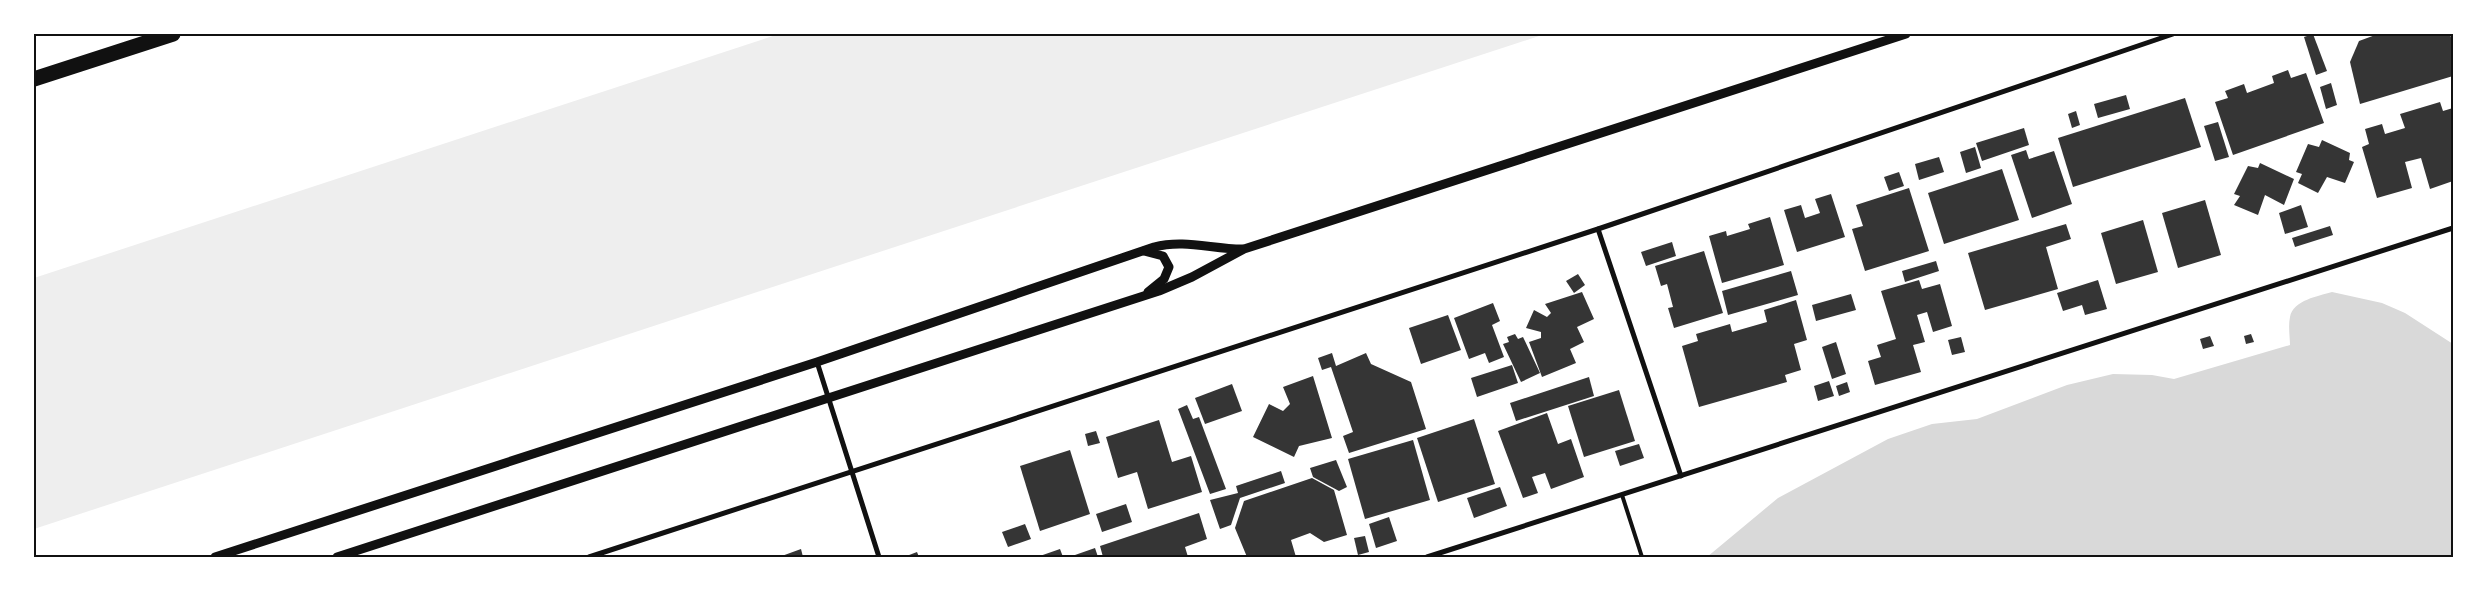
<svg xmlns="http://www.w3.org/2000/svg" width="2487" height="591" font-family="Commissioner,sans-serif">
	<rect width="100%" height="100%" fill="#fff"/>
	<path fill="#eee" d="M779,34H1545L34,529V278Z"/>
	<path fill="#d9d9d9" d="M2332,292L2382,303L2405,313L2453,344V557H1707L1778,498L1888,439L1932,424L1977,419L2067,385L2113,374L2152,375L2174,379L2290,345C2290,337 2288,326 2290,317C2293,300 2319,296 2332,292Z"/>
	<g fill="#353535">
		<path d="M2313,34L2327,71L2316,75L2304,37Z"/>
		<path d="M2378,34H2450L2453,44V76L2360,104L2350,62L2359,41Z"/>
		<path d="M2288,70L2291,78L2306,73L2324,123L2233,155L2215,102L2228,98L2225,91L2244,84L2247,93L2274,83L2272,76Z"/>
		<path d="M2331,83L2337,105L2326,109L2320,87Z"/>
		<path d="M2126,95L2130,109L2098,118L2094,104Z"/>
		<path d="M2185,98L2201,147L2073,187L2058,138Z"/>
		<path d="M2440,102L2443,111L2453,108V129H2451L2453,181L2430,189L2421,158L2405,162L2412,188L2377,198L2362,147L2369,144L2365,129L2382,124L2385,134L2405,128L2400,114Z"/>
		<path d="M2076,111L2080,125L2072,128L2068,114Z"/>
		<path d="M2218,122L2229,157L2215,161L2204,126Z"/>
		<path d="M2024,128L2029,145L1982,161L1976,143Z"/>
		<path d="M2322,140L2350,153L2349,160L2354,162L2345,183L2327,177L2318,193L2298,183L2302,174L2296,172L2308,144L2319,147Z"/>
		<path d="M1975,147L1981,168L1966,173L1960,152Z"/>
		<path d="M2026,150L2029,159L2054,151L2072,204L2032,218L2011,155Z"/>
		<path d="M1939,157L1944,172L1919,180L1915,164Z"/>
		<path d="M2260,163L2294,179L2284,205L2265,195L2258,215L2234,205L2240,196L2234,194L2248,166L2258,168Z"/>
		<path d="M2002,169L2019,220L1944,244L1928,193Z"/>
		<path d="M1899,172L1904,186L1889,191L1884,177Z"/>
		<path d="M1909,188L1929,251L1865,271L1852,229L1863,226L1856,205Z"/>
		<path d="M1831,194L1845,237L1797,252L1784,210L1801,205L1805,218L1820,213L1815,199Z"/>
		<path d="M2205,200L2221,255L2178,268L2162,213Z"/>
		<path d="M2301,205L2308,227L2285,234L2279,213Z"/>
		<path d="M1770,217L1784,265L1722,283L1709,236L1726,231L1727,236L1750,229L1748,224Z"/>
		<path d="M2143,220L2158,272L2116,284L2101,233Z"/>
		<path d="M2066,224L2071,239L2046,247L2058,289L1985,310L1968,253Z"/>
		<path d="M2330,226L2333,235L2295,247L2292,238Z"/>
		<path d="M1672,242L1676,256L1646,266L1641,252Z"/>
		<path d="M1704,251L1723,313L1674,328L1668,308L1673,307L1667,284L1661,286L1655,266Z"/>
		<path d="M1936,261L1939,271L1905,282L1902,271Z"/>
		<path d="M1791,271L1798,295L1728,315L1722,291Z"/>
		<path d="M1578,274L1585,285L1574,293L1566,281Z"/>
		<path d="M1919,280L1922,289L1940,284L1952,326L1933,332L1927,312L1917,315L1925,342L1913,345L1921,372L1875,385L1868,361L1881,357L1877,345L1896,339L1881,291Z"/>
		<path d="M2098,280L2107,309L2085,315L2082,305L2063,311L2057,293Z"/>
		<path d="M1582,292L1594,319L1577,327L1584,342L1570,349L1576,363L1542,377L1529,342L1541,338V332L1526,328L1534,310L1547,317L1551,313L1545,304Z"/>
		<path d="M1851,294L1856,310L1816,321L1812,305Z"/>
		<path d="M1796,300L1807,340L1794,344L1801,370L1785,375L1787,382L1699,407L1682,346L1698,341L1696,334L1730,324L1732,332L1767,322L1764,310Z"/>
		<path d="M1493,303L1500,321L1492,325L1504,357L1489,363L1485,353L1469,359L1454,318Z"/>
		<path d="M1448,315L1461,350L1421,364L1409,328Z"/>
		<path d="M1515,334L1518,339L1523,337L1540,373L1521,382L1503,344L1509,342L1507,337Z"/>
		<path d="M2251,334L2254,342L2246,344L2244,336Z"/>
		<path d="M2210,336L2214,346L2203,349L2200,339Z"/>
		<path d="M1961,337L1965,352L1952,355L1948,340Z"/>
		<path d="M1836,342L1846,374L1832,379L1822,347Z"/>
		<path d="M1332,353L1336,366L1366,353L1371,364L1411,382L1426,429L1349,453L1343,436L1353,432L1331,367L1322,370L1318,358Z"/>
		<path d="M1512,365L1518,383L1477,397L1471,378Z"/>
		<path d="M1313,376L1332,438L1299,446L1294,457L1253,437L1269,404L1283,411L1290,404L1283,387Z"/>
		<path d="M1589,377L1594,396L1516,421L1510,403Z"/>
		<path d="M1829,381L1834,396L1818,401L1814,386Z"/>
		<path d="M1847,382L1850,392L1839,396L1836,386Z"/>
		<path d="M1232,384L1242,411L1205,424L1195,398Z"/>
		<path d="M1619,390L1635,441L1584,457L1568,406Z"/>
		<path d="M1187,405L1193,419L1199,417L1226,489L1210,494L1178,409Z"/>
		<path d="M1547,413L1558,444L1571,439L1584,477L1551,489L1545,473L1532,477L1538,493L1523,498L1498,431Z"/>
		<path d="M1474,419L1495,484L1438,502L1417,438Z"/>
		<path d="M1159,420L1172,462L1191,456L1202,492L1148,509L1137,472L1118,478L1106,437Z"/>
		<path d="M1096,431L1100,443L1088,446L1085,434Z"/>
		<path d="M1413,440L1430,500L1365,519L1348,459Z"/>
		<path d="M1639,444L1644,458L1620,466L1615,451Z"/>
		<path d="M1070,450L1090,514L1040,531L1020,466Z"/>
		<path d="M1336,460L1347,487L1339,491L1313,477L1310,468Z"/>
		<path d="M1281,471L1285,483L1240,498L1231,525L1220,529L1210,500L1238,493L1236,486Z"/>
		<path d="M1312,478L1334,490L1347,535L1324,542L1310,533L1291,540L1296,557H1247L1235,528L1244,501Z"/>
		<path d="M1500,487L1507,506L1474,518L1467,498Z"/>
		<path d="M1126,504L1132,522L1102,532L1096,514Z"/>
		<path d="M1199,513L1207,539L1185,547L1188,557H1103L1100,546Z"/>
		<path d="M1389,517L1397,541L1376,548L1369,524Z"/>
		<path d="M1025,524L1031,539L1008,547L1002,532Z"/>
		<path d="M1365,536L1369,552L1358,555L1354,538Z"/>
		<path d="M1095,548L1098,557H1076L1075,555Z"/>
		<path d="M801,549L803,557H779Z"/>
		<path d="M1060,549L1063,557H1037Z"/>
		<path d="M917,552L919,557H904Z"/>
	</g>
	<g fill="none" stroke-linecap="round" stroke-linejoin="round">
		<path stroke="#111" stroke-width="4" d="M1622,495L1642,557"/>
		<g stroke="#111" stroke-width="5">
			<path d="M1598,229L1681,476"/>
			<path d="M817,362L879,557"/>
			<path d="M589,557L1598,229L2173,34"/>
			<path d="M1427,557L2453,228"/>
		</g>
		<g stroke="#111" stroke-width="9">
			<path d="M1144,251L1163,256L1169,267L1164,279L1148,292"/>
			<path d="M215,557L817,362L1154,247C1184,239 1212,249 1242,249"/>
			<path d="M337,557L1159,291L1192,277L1244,249L1906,34"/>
		</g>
		<path stroke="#111" stroke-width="15" d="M34,79L173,34"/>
	</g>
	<rect width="2487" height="591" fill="none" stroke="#ffffff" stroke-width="70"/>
	<rect x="35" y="35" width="2417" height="521" fill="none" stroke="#111" stroke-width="2"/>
</svg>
